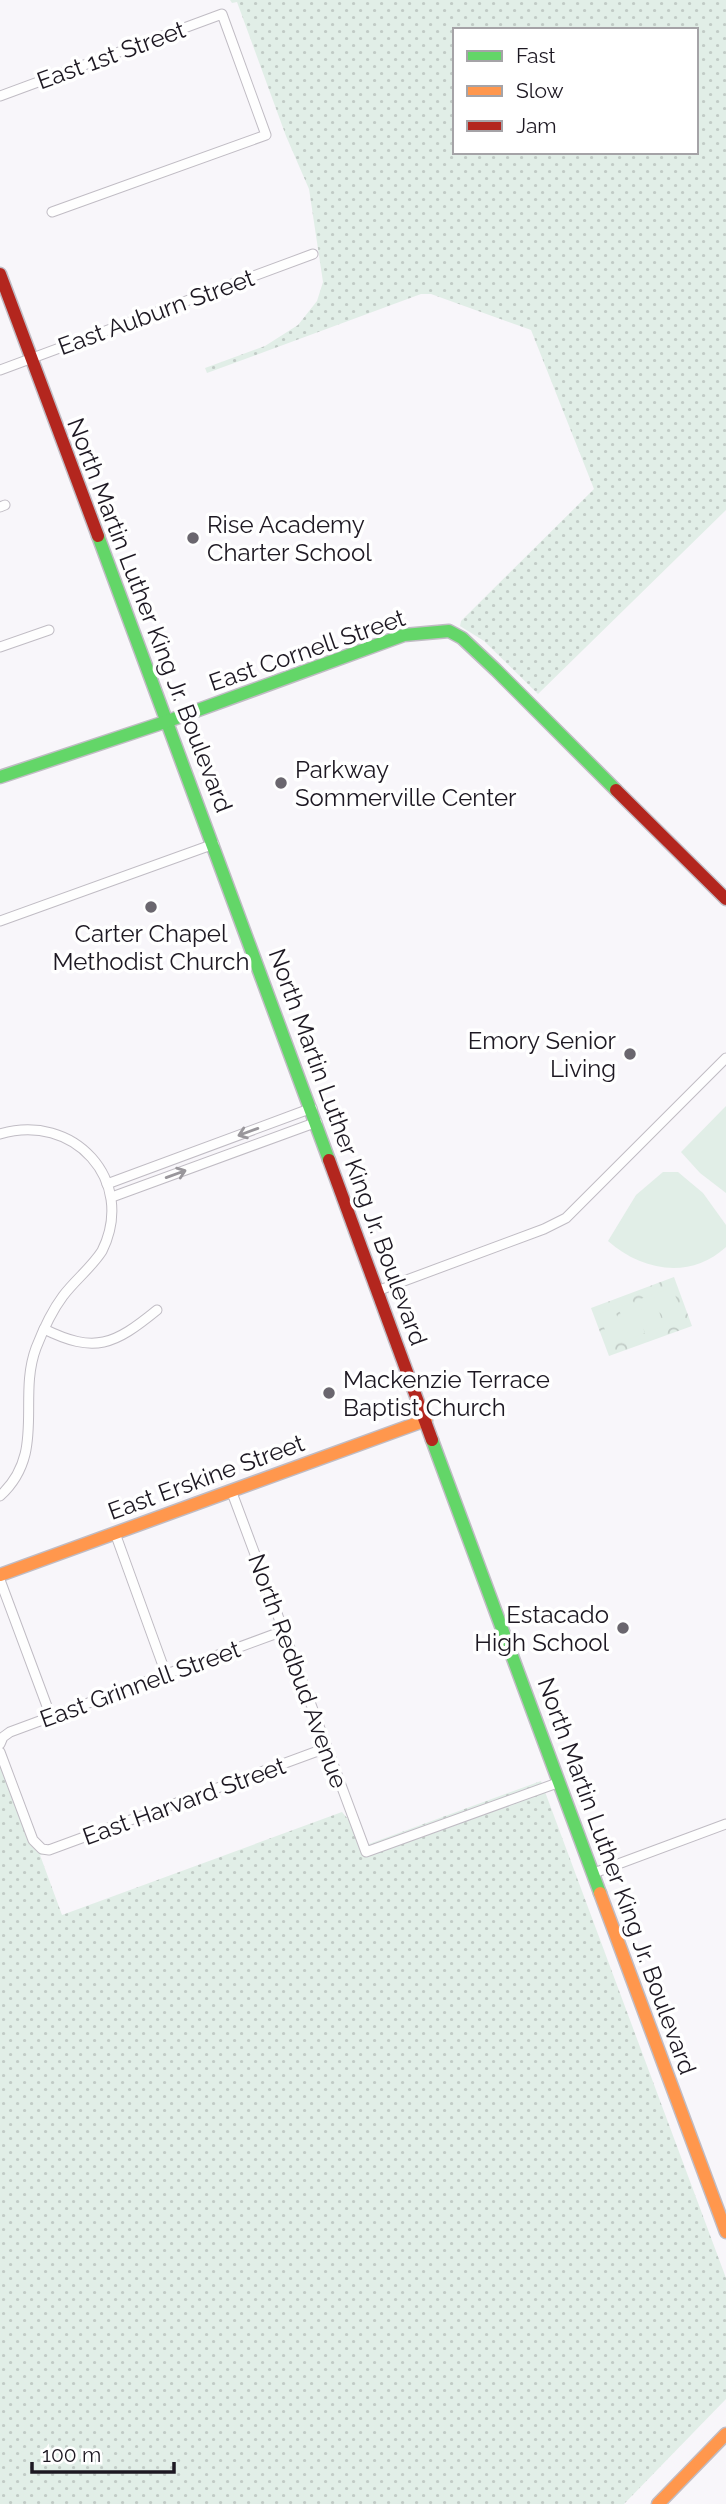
<svg xmlns="http://www.w3.org/2000/svg" width="726" height="2504" font-family="Raleway,sans-serif">
	<defs>
		<pattern id="grass-dots" width="8" height="8" patternUnits="userSpaceOnUse" patternTransform="scale(1.75)"><rect width="8" height="8" fill="#e1eee7"/><path d="M2 2h.1M6 6h.1" fill="none" stroke="#c1cbc6" stroke-width="1.8" stroke-linecap="round"/></pattern>
		<pattern id="park-crowns" width="20" height="18" patternUnits="userSpaceOnUse" patternTransform="scale(1.75)"><rect width="20" height="18" fill="#e1eee7"/><path d="M2 6a3 3 0 1 1 6 0M12 15a3 3 0 1 1 6 0" fill="none" stroke="#c1cbc6"/></pattern>
	</defs>
	<rect width="100%" height="100%" fill="#f8f6fa"/>
	<g fill="url(#grass-dots)" fill-rule="evenodd">
		<path d="M230,0H726V510L538,694L484,641L460,626L461,621L594,489L531,330L431,294H421L207,373L205,368L265,346L298,325L317,301L323,282L309,189L286,136L237,2L232,3ZM455,30H696V152H455Z"/>
		<path d="M0,1737L43,1854L40,1855L62,1915L342,1812L369,1844L541,1781L726,2278V2399L624,2504H0Z"/>
	</g>
	<path fill="url(#park-crowns)" d="M674,1277L692,1326L609,1356L591,1308Z"/>
	<g fill="#e1eee7">
		<path d="M726,1106V1193L700,1173L681,1152Z"/>
		<path d="M663,1172H678L703,1193L726,1225V1247C690,1280 642,1271 608,1241L636,1195Z"/>
		<path d="M672,1287L684,1319L669,1324L657,1293Z"/>
		<path d="M653,1294L664,1326L649,1332L638,1300Z"/>
		<path d="M633,1301L645,1333L630,1339L618,1307Z"/>
		<path d="M614,1308L626,1340L611,1346L599,1314Z"/>
	</g>
	<g fill="none" stroke-linecap="round" stroke-linejoin="round">
		<g stroke="#c0bcc4" stroke-width="11">
			<g id="street">
				<path d="M0,96L222,14L266,135L52,212"/>
				<path d="M0,370L313,254"/>
				<path d="M0,507L5,505"/>
				<path d="M0,647L49,630"/>
				<path d="M0,921L214,844"/>
				<path d="M0,1134C73,1112 137,1180 102,1251C91,1268 75,1280 63,1296C51,1312 43,1330 36,1348C17,1399 47,1453 0,1496"/>
				<path d="M107,1184L312,1108"/>
				<path d="M112,1197L317,1122"/>
				<path d="M377,1291L544,1229L566,1218L726,1058"/>
				<path d="M44,1329C95,1354 114,1345 157,1310"/>
				<path d="M231,1490L366,1852L560,1782"/>
				<path d="M115,1533L166,1674"/>
				<path d="M0,1580L51,1717"/>
				<path d="M0,1744L3,1737L10,1732L283,1631"/>
				<path d="M0,1752L33,1840L42,1849L49,1850L326,1748"/>
				<path d="M594,1873L726,1824"/>
			</g>
		</g>
		<g stroke="#c0bcc4" stroke-width="15">
			<g id="fast">
				<path d="M98,536L329,1160"/>
				<path d="M0,777L168,721L404,635L449,631L462,638L496,670L616,790"/>
				<path d="M432,1440L600,1893"/>
			</g>
		</g>
		<g stroke="#c0bcc4" stroke-width="15">
			<g id="slow">
				<path d="M0,1575L426,1420"/>
				<path d="M600,1893L726,2232"/>
				<path d="M658,2504L726,2434"/>
			</g>
		</g>
		<g stroke="#c0bcc4" stroke-width="15">
			<g id="jam">
				<path d="M0,274L98,536"/>
				<path d="M616,790L726,899"/>
				<path d="M329,1160L432,1440"/>
			</g>
		</g>
		<use href="#street" stroke="#fefefe" stroke-width="9"/>
		<use href="#fast" stroke="#63d668" stroke-width="12"/>
		<use href="#slow" stroke="#ff974d" stroke-width="12"/>
		<use href="#jam" stroke="#b3261e" stroke-width="12"/>
	</g>
	<defs><path id="oneway-shaft" d="M-6 0H5M1.5-3L5.5 0L1.5 3" fill="none" stroke-width="1.6" stroke-linecap="round" stroke-linejoin="round" transform="scale(1.75)"/></defs>
	<g stroke="#99969b">
		<use href="#oneway-shaft" transform="translate(248 1132) rotate(160)"/>
		<use href="#oneway-shaft" transform="translate(176 1174) rotate(-20)"/>
	</g>
	<g fill="#6a666e" stroke="#fff" stroke-width="2.5">
		<circle cx="193" cy="538" r="7"/>
		<circle cx="281" cy="783" r="7"/>
		<circle cx="151" cy="907" r="7"/>
		<circle cx="630" cy="1054" r="7"/>
		<circle cx="329" cy="1393" r="7"/>
		<circle cx="623" cy="1628" r="7"/>
	</g>
	<g text-anchor="middle" dominant-baseline="central" stroke-width="7" stroke-linejoin="round" paint-order="stroke">
		<g font-size="24" fill="#1d1822" stroke="#fff">
			<text transform="translate(111 55) rotate(-20)">East 1st Street</text>
			<text transform="translate(156 312) rotate(-20)">East Auburn Street</text>
			<text transform="translate(150 615) rotate(69)">North Martin Luther King Jr. Boulevard</text>
			<text transform="translate(307 650) rotate(-19)">East Cornell Street</text>
			<text transform="translate(348 1147) rotate(70)">North Martin Luther King Jr. Boulevard</text>
			<text transform="translate(206 1477) rotate(-20)">East Erskine Street</text>
			<text transform="translate(298 1671) rotate(70)">North Redbud Avenue</text>
			<text transform="translate(140 1684) rotate(-20)">East Grinnell Street</text>
			<text transform="translate(184 1801) rotate(-20)">East Harvard Street</text>
			<text transform="translate(617 1876) rotate(70)">North Martin Luther King Jr. Boulevard</text>
		</g>
		<g font-size="24" fill="#1d1822" stroke="#fff" text-anchor="start">
			<text x="207" y="524">Rise Academy<tspan x="207" dy="28">Charter School</tspan></text>
			<text x="295" y="769">Parkway<tspan x="295" dy="28">Sommerville Center</tspan></text>
			<text x="151" y="933" text-anchor="middle">Carter Chapel<tspan x="151" dy="28">Methodist Church</tspan></text>
			<text x="616" y="1040" text-anchor="end">Emory Senior<tspan x="616" dy="28">Living</tspan></text>
			<text x="343" y="1379">Mackenzie Terrace<tspan x="343" dy="28">Baptist Church</tspan></text>
			<text x="609" y="1614" text-anchor="end">Estacado<tspan x="609" dy="28">High School</tspan></text>
		</g>
	</g>
	<rect x="453" y="28" width="245" height="126" fill="#ffffff" stroke="#a5a3a7" stroke-width="2"/>
	<rect x="467" y="51" width="35" height="10" fill="#63d668" stroke="#a5a3a7" stroke-width="2"/>
	<text x="516" y="63" font-size="21" fill="#1d1822">Fast</text>
	<rect x="467" y="86" width="35" height="10" fill="#ff974d" stroke="#a5a3a7" stroke-width="2"/>
	<text x="516" y="98" font-size="21" fill="#1d1822">Slow</text>
	<rect x="467" y="121" width="35" height="10" fill="#b3261e" stroke="#a5a3a7" stroke-width="2"/>
	<text x="516" y="133" font-size="21" fill="#1d1822">Jam</text>
	<path d="M32 2462v10h142v-10" fill="none" stroke="#1d1822" stroke-width="3.5"/>
	<text x="42" y="2462" font-size="21" fill="#1d1822" stroke="#ffffff" stroke-width="5" paint-order="stroke">100 m</text>
</svg>
